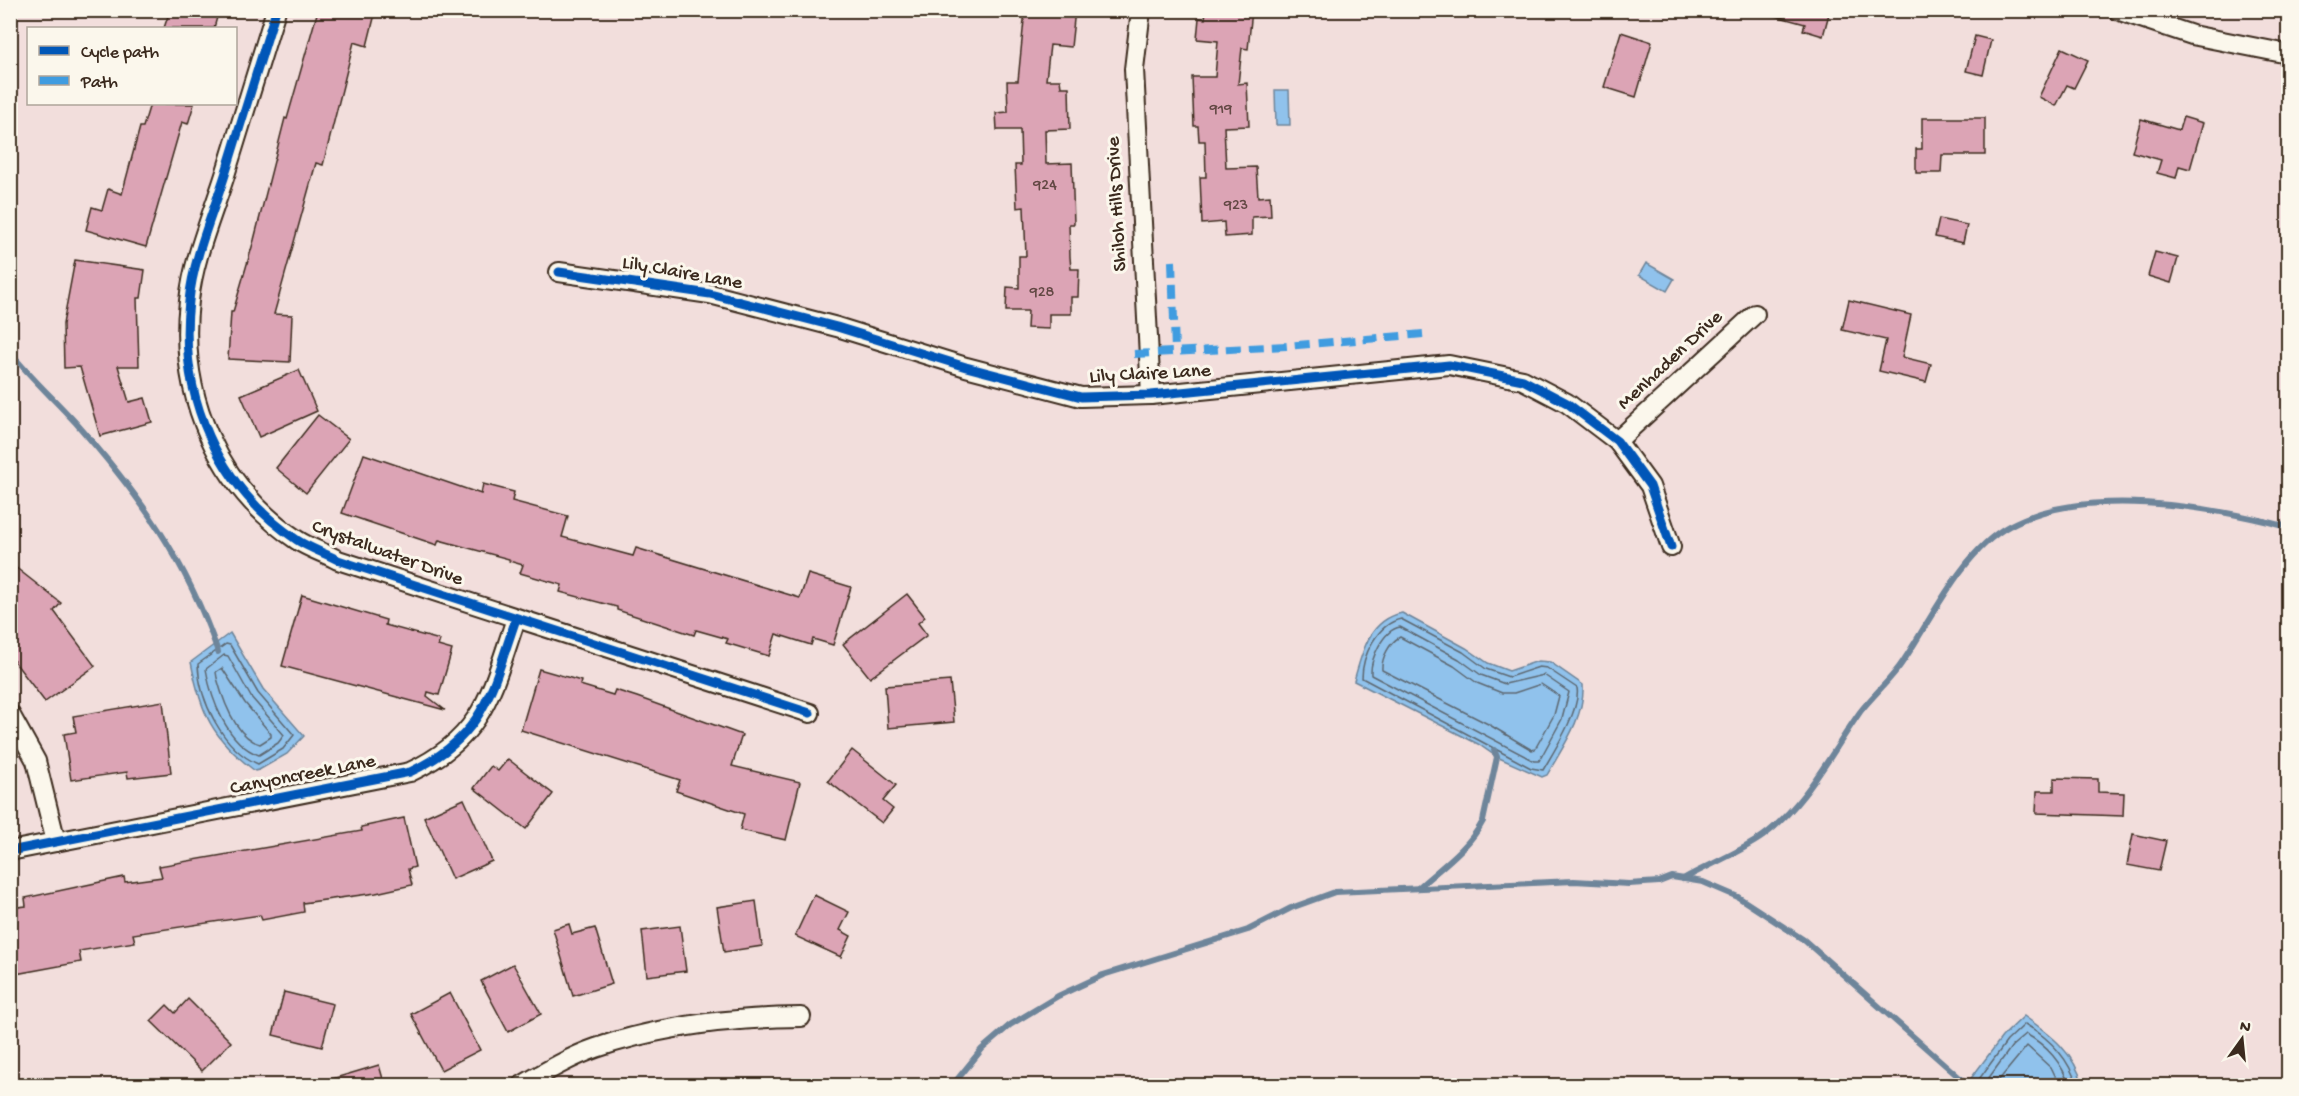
<svg xmlns="http://www.w3.org/2000/svg" width="2299" height="1096" font-family="'Gochi Hand',sans-serif">
	<rect width="100%" height="100%" fill="#f2dedc"/>
	<filter id="ink" filterUnits="userSpaceOnUse"><feTurbulence type="fractalNoise" baseFrequency=".0167" numOctaves="2"/><feDisplacementMap in="SourceGraphic" scale="12" xChannelSelector="R" yChannelSelector="G"/><feConvolveMatrix kernelMatrix="1 2 1 2 8 2 1 2 1" color-interpolation-filters="sRGB"/></filter>
	<g filter="url(#ink)">
		<g fill="#90c2ec" stroke="#6e859a" stroke-width="1.5">
			<path d="M1275,90H1289L1290,125H1276Z"/>
			<path d="M1646,263L1674,279L1667,291L1639,275Z"/>
			<path d="M1402,613L1466,648L1488,663L1509,671L1538,661L1550,662L1583,685C1585,717 1562,748 1547,775L1542,777L1497,757L1478,744L1354,681C1362,652 1369,620 1402,613Z"/>
			<path d="M230,633L263,689L304,736L287,754L259,770L255,771C212,738 201,714 191,662Z"/>
			<path d="M2024,1016C2051,1035 2074,1052 2083,1085H1966L2002,1037Z"/>
		</g>
		<g fill="none" stroke-linecap="round" stroke-linejoin="round">
			<g stroke="#5d6770" stroke-width="1.5">
				<path d="M1401,619L1463,652L1486,669L1509,677L1539,667L1547,668L1577,688C1581,709 1554,751 1543,770L1531,768L1362,678C1362,656 1377,624 1401,619Z"/>
				<path d="M1400,627L1459,659L1481,675L1505,684L1544,675L1569,692L1562,719L1539,761H1534L1371,675C1370,659 1383,630 1400,627Z"/>
				<path d="M1400,637L1454,666L1477,683L1502,693H1514L1541,684L1559,696L1554,715L1535,749L1532,750L1488,724L1382,670C1381,658 1390,642 1400,637Z"/>
				<path d="M226,644L230,645L258,693L294,735L283,749L258,764C223,749 199,701 198,664Z"/>
				<path d="M224,655L228,656L251,697L284,735L278,743L259,755C227,744 211,699 206,669Z"/>
				<path d="M222,668L245,703L271,734V737L260,744C235,737 223,700 217,678L216,672Z"/>
				<path d="M1974,1086L2007,1041L2025,1024C2049,1038 2069,1058 2077,1086"/>
				<path d="M1983,1086L2012,1046L2026,1034C2046,1045 2063,1063 2069,1086"/>
				<path d="M1994,1086L2027,1046L2052,1069L2060,1086"/>
			</g>
			<g stroke="#6e859a" stroke-width="6">
				<path d="M10,352C30,377 54,399 76,423C140,496 186,559 218,652"/>
				<path d="M1683,879C1708,865 1739,853 1763,836C1805,805 1830,755 1860,712C1874,694 1892,679 1904,660C1932,618 1963,551 2009,526C2083,485 2210,506 2288,527"/>
				<path d="M1418,888C1440,868 1469,848 1483,821L1497,757L1494,750"/>
				<path d="M952,1086L982,1049L1010,1025L1058,996L1103,975L1248,930L1291,908L1335,892L1574,881L1629,884L1659,882L1672,877L1703,882L1738,897L1804,940L1969,1086"/>
			</g>
		</g>
		<g fill="#dca4b5" stroke="#3b2a1e" stroke-width="1.5">
			<path d="M170,10H219L214,28H164Z"/>
			<path d="M318,10H376L367,46L354,42L323,165L316,163L274,314L292,315L290,362L228,359L231,312H233L254,240L285,118L287,119Z"/>
			<path d="M1025,10H1075L1071,47L1050,45L1046,80H1060L1061,87H1069L1070,129L1045,130L1046,164L1072,163L1074,224H1069L1070,257L1071,269H1079L1078,297H1071V314H1049V329L1027,328L1028,311H1006L1007,287L1019,288V256H1026L1024,207L1017,208L1015,165H1021L1020,130H997L996,113L1008,112L1007,81H1018Z"/>
			<path d="M1206,10H1252L1248,49L1242,48L1238,84L1247,83L1249,126L1224,127L1226,168L1256,167L1258,197L1270,196L1271,216L1252,217V235L1225,237L1224,222L1202,224L1200,177H1206L1205,141H1199L1198,126H1194L1192,77H1215L1218,41L1197,39L1199,18L1205,19Z"/>
			<path d="M1773,10H1830L1823,36L1803,30L1805,24L1772,15Z"/>
			<path d="M1621,32L1652,42L1636,97L1604,87Z"/>
			<path d="M1975,36L1991,40L1983,75L1966,71Z"/>
			<path d="M2062,48L2088,60L2074,88L2067,85L2056,106L2039,97Z"/>
			<path d="M150,104H194L188,124L182,122L146,247L86,230L92,207L102,210L108,189L122,194L140,127H143Z"/>
			<path d="M2183,117L2203,123L2190,169L2179,166L2176,178L2157,173L2161,160L2132,152L2141,119L2179,130Z"/>
			<path d="M1922,118H1985V155H1942L1941,173H1916V149H1922Z"/>
			<path d="M1939,219L1967,225L1963,243L1935,237Z"/>
			<path d="M2155,252L2178,258L2171,283L2148,276Z"/>
			<path d="M75,260L145,270L141,298H137L139,366H118L129,402L145,398L152,422L100,436L80,367L64,368L63,324Z"/>
			<path d="M1849,300L1911,315L1902,357L1931,364L1926,382L1879,371L1886,340L1842,330Z"/>
			<path d="M299,370L317,411L259,437L241,395Z"/>
			<path d="M318,415L349,439L306,493L276,468Z"/>
			<path d="M364,454L481,494L483,484L514,492L512,501L568,516L562,537L633,556L636,548L800,598L808,574L851,587L833,645L813,639L811,645L776,634L769,656L726,643L728,639L696,630L694,635L617,610V607L560,592L562,585L520,573L523,565L509,561V559L439,540L437,545L342,513Z"/>
			<path d="M10,563L61,603L54,611L95,666L45,702L10,656Z"/>
			<path d="M907,594L925,617L918,623L927,635L870,678L843,644Z"/>
			<path d="M302,595L386,620L385,625L440,640L438,646L452,650L439,695L428,692L427,696L445,710L282,666Z"/>
			<path d="M539,669L581,681L580,685L613,695L615,690L637,697L742,735L732,766L800,782L786,840L740,830L744,814L676,791L680,780L521,730Z"/>
			<path d="M950,681L954,722L888,728L885,686Z"/>
			<path d="M163,701L171,773L128,778L127,772L71,780L64,734L76,732L73,716Z"/>
			<path d="M852,750L896,785L883,801L893,809L882,823L828,781Z"/>
			<path d="M508,759L553,794L526,829L474,788L491,766L498,771Z"/>
			<path d="M2054,778L2098,779V792L2124,793L2123,816L2036,813L2037,791H2054Z"/>
			<path d="M464,799L492,861L452,879L424,817Z"/>
			<path d="M404,818L415,867L408,869L412,885L376,893L303,903L304,912L262,920L260,915L133,934L135,942L79,951L81,962L10,975V908L26,906L25,898L124,877L125,882L162,877L159,866L362,831L361,827Z"/>
			<path d="M2133,834L2166,841L2159,871L2127,865Z"/>
			<path d="M814,895L849,912L840,930L851,936L841,957L795,936Z"/>
			<path d="M756,901L762,946L724,952L717,907Z"/>
			<path d="M569,924L572,934L595,928L612,984L573,996L553,929Z"/>
			<path d="M680,926L686,971L647,976L642,931Z"/>
			<path d="M513,964L541,1014L508,1032L481,981Z"/>
			<path d="M284,992L333,1004L322,1047L273,1035Z"/>
			<path d="M450,993L480,1050L441,1070L411,1014Z"/>
			<path d="M188,999L231,1042L202,1071L151,1021L167,1005L175,1013Z"/>
			<path d="M379,1065L385,1086H326L325,1081Z"/>
		</g>
		<g fill="none" stroke-linecap="round" stroke-linejoin="round">
			<g stroke="#3b2a1e" stroke-width="22">
				<g id="street">
					<path d="M276,10C259,65 242,120 225,175C212,216 193,259 189,301C178,396 218,487 297,540C309,548 325,553 338,560L810,713"/>
					<path d="M1141,10L1134,69L1151,395"/>
					<path d="M2117,10L2192,35L2288,54"/>
					<path d="M559,272L710,294L837,327L966,367L1081,397L1151,395L1449,365L1523,380L1567,403L1617,441L1650,486L1671,547"/>
					<path d="M1617,441L1755,314"/>
					<path d="M10,714L36,761L56,842"/>
					<path d="M10,851L410,772C485,737 491,691 516,619"/>
					<path d="M521,1086C545,1072 570,1057 596,1048C662,1025 732,1018 801,1017"/>
				</g>
			</g>
			<use href="#street" stroke="#fbf7ec" stroke-width="18"/>
			<g stroke="#3f9ce0" stroke-width="8" stroke-dasharray="15 8" stroke-linecap="butt">
				<path d="M1172,261L1175,351"/>
				<path d="M1134,354L1286,346L1423,334"/>
			</g>
			<g stroke="#fbf7ec" stroke-width="13">
				<g id="cycleway">
					<path d="M276,10C259,65 242,120 225,175C212,216 193,259 189,301C178,396 218,487 297,540C309,548 325,553 338,560L810,713"/>
					<path d="M559,272L710,294L837,327L966,367L1081,397L1151,395L1449,365L1523,380L1567,403L1617,441L1650,486L1671,547"/>
					<path d="M10,851L410,772C485,737 491,691 516,619"/>
				</g>
			</g>
			<use href="#cycleway" stroke="#0057b8" stroke-width="9"/>
		</g>
	</g>
	<g text-anchor="middle" dominant-baseline="central" stroke-width="6" stroke-linejoin="round" paint-order="stroke">
		<g font-size="16" fill="#634844">
			<text x="1221" y="110">919</text>
			<text x="1045" y="186">924</text>
			<text x="1236" y="206">923</text>
			<text x="1042" y="293">928</text>
		</g>
		<g font-size="20" fill="#3b2a1e" stroke="#fbf7ec">
			<text transform="translate(1118 204) rotate(-93)">Shiloh Hills Drive</text>
			<text transform="translate(682 274) rotate(10)">Lily Claire Lane</text>
			<text transform="translate(1671 361) rotate(-43)">Menhaden Drive</text>
			<text transform="translate(1150 375) rotate(-3)">Lily Claire Lane</text>
			<text transform="translate(387 554) rotate(20)">Crystalwater Drive</text>
			<text transform="translate(303 776) rotate(-11)">Canyoncreek Lane</text>
		</g>
	</g>
	<rect width="2299" height="1096" fill="none" stroke="#fbf7ec" stroke-width="36"/>
	<rect x="18" y="18" width="2263" height="1060" fill="none" stroke="#3b2a1e" stroke-width="2" filter="url(#ink)"/>
	<rect x="27" y="27" width="210" height="78" fill="#fbf7ec" stroke="#aea59a" stroke-width="1.5"/>
	<rect x="39" y="46" width="30" height="9" fill="#0057b8" stroke="#aea59a" stroke-width="1.5"/>
	<text x="81" y="57" font-size="18" fill="#3b2a1e">Cycle path</text>
	<rect x="39" y="76" width="30" height="9" fill="#3f9ce0" stroke="#aea59a" stroke-width="1.5"/>
	<text x="81" y="87" font-size="18" fill="#3b2a1e">Path</text>
	<g transform="translate(2242 1039) rotate(15)" stroke="#fbf7ec" stroke-width="4.5" paint-order="stroke">
	<path d="M0-4.5L10 22L0 15L-10 22Z" fill="#3b2a1e"/>
	<text y="-9" font-size="16" font-weight="bold" text-anchor="middle" fill="#3b2a1e">N</text>
	</g>
</svg>
